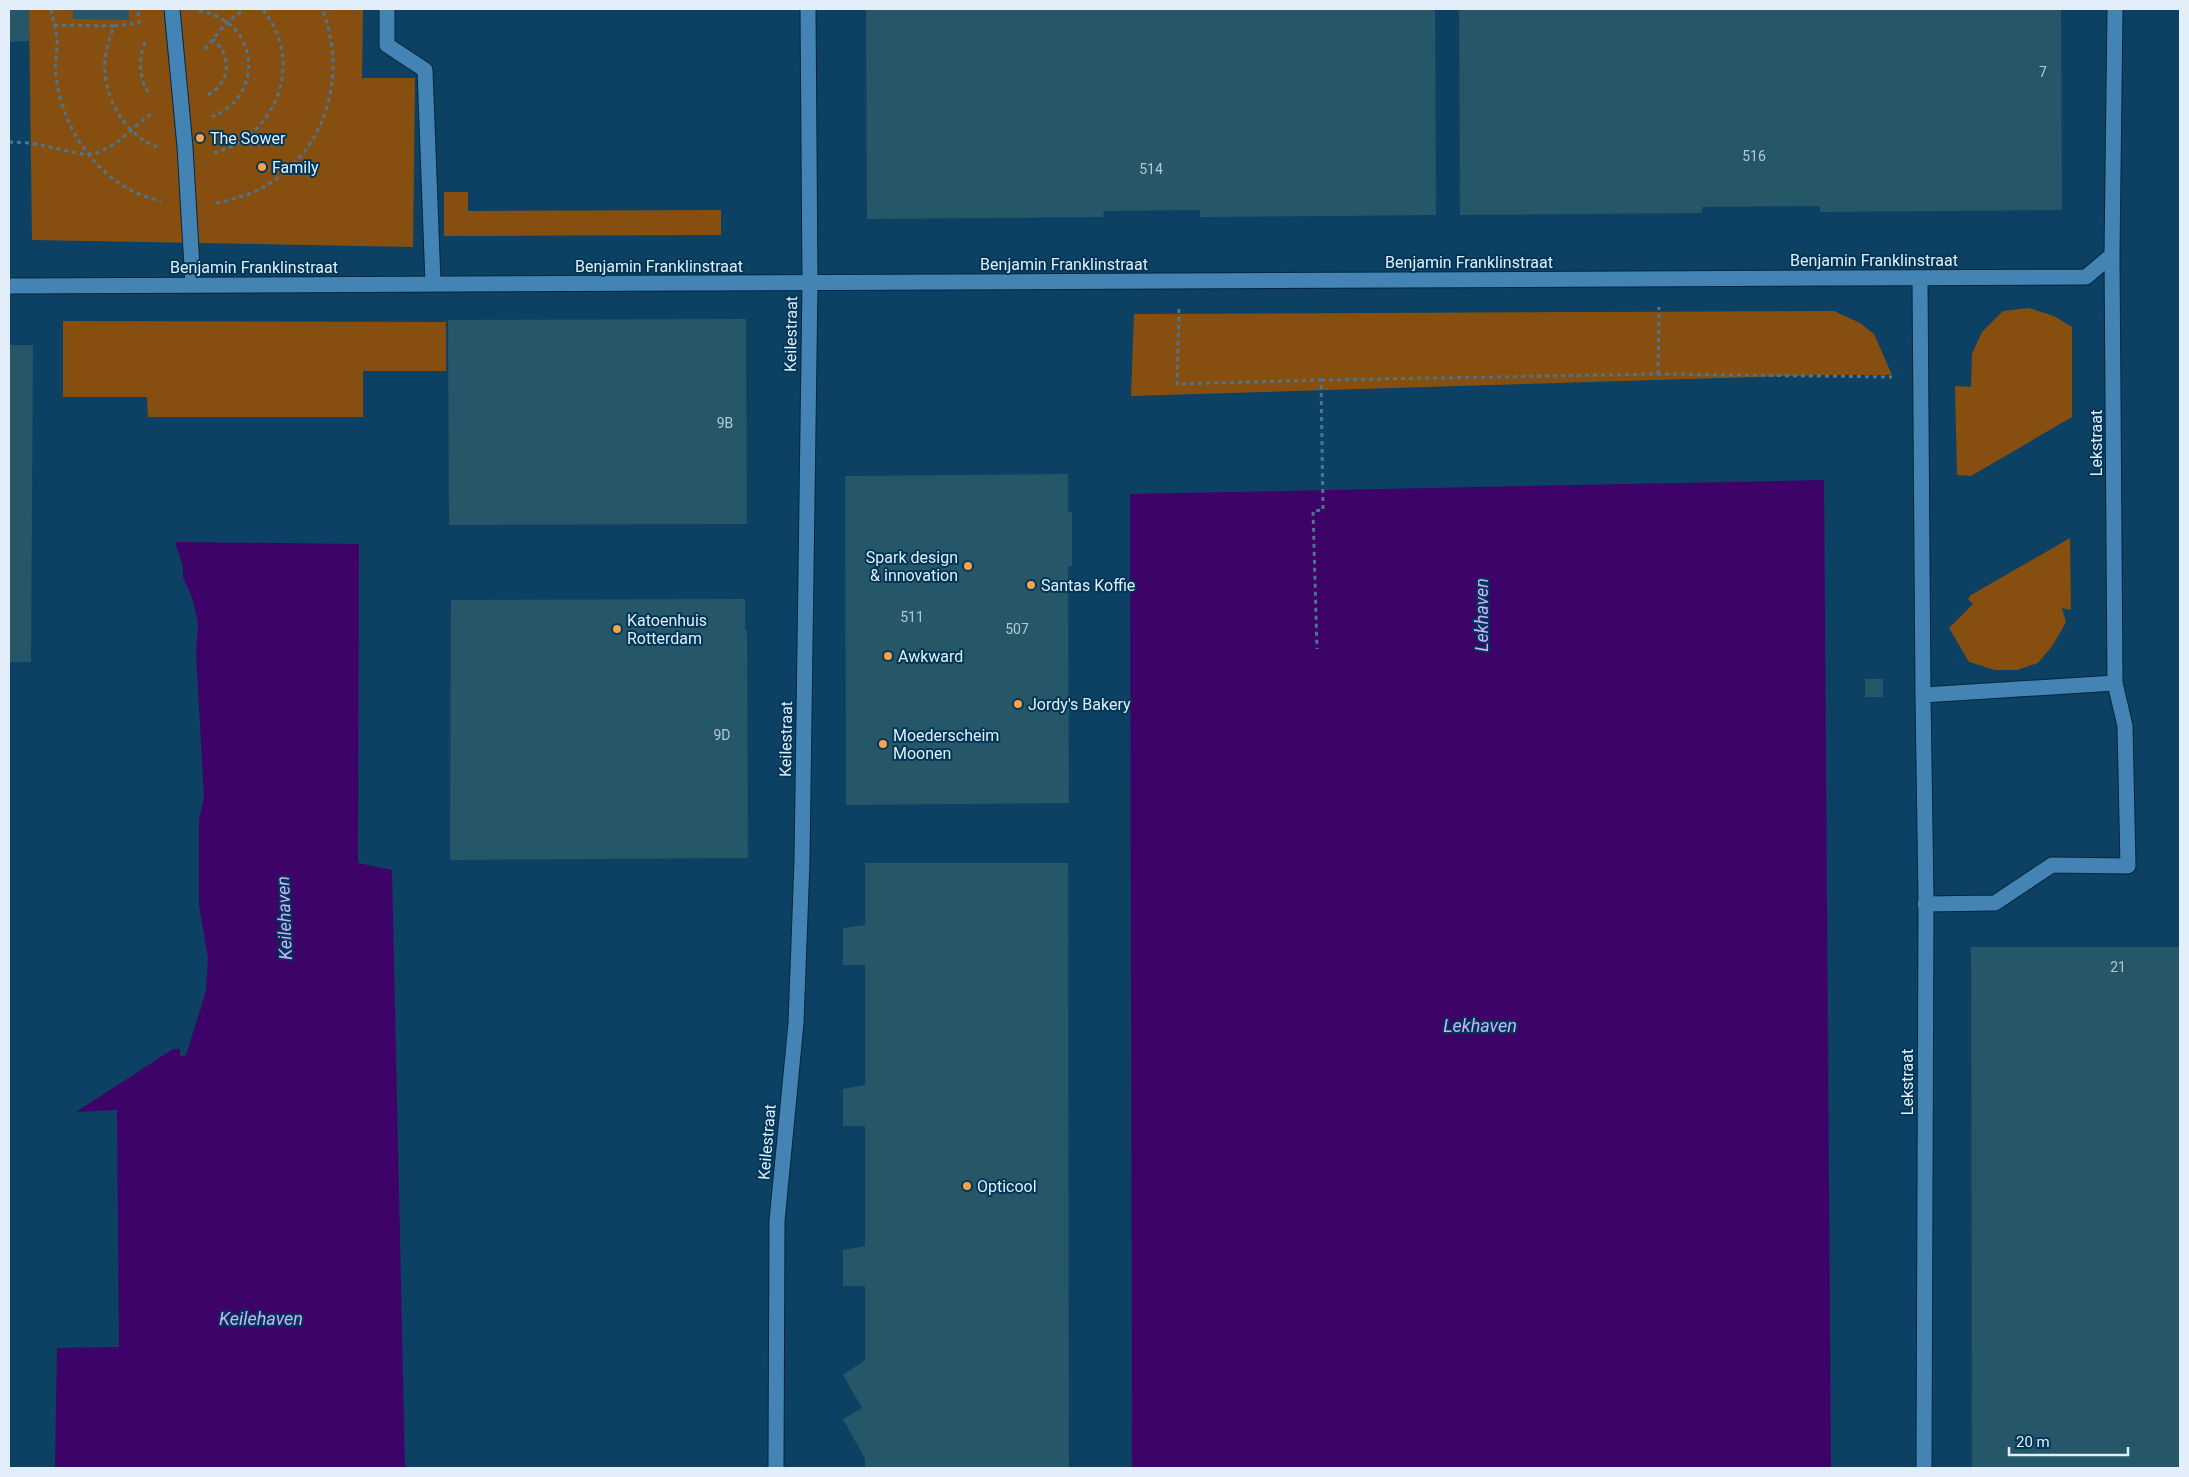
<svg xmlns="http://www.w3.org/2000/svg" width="2189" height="1477" font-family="Roboto,sans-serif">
	<rect width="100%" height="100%" fill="#0c4163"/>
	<g fill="#864f10">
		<path d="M29,9H363L362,78H415L413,247L32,240Z"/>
		<path d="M444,192H468V211L721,210V235L444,236Z"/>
		<path d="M2029,308L2054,316L2072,327V417L1971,476L1957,475L1955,386L1971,387L1972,354L1982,332L2003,311Z"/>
		<path d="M1834,311L1860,323L1874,334L1892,375H1822L1131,396L1134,314Z"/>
		<path d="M63,321L446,322V371H363V417H148L147,397H63Z"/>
		<path d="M2070,538L2071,610L2062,608L2066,622L2053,645L2038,663L2017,670H1995L1969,662L1949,628L1973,604L1968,599L1971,595Z"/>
	</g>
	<g fill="#3e0369">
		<path d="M1824,480L1831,1468H1132L1130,494Z"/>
		<path d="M175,542L359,544L358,863L392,870L405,1468H55L57,1348L119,1347L117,1110L76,1112L173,1049H180V1057L186,1055L206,991L208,958L199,905V820L204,798L196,652L198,624L193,600L183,577V567Z"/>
	</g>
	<g fill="#255768">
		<path d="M9,9H29V41L9,42Z"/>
		<path d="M73,9H129V20L73,19Z"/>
		<path d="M866,9H1435L1436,215L1200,217V210L1104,211L1103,217L867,219Z"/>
		<path d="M1459,9H2061L2062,210L1820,212V206L1702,207V213L1460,215Z"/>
		<path d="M746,319L747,524L449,525L448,320Z"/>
		<path d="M9,345H33L31,662H9Z"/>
		<path d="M1068,474V512H1072V566H1068L1069,803L846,805L845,476Z"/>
		<path d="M745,599V630H747L748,858L450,860L451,600Z"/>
		<rect x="1865" y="679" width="18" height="18"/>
		<path d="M865,863H1068L1069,1468H865V1459L843,1419L862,1408L843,1375L865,1360V1286H843V1250L865,1246V1126H843V1089L865,1085V965H843V928L865,925Z"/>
		<path d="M1971,947H2180V1468H1972Z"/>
	</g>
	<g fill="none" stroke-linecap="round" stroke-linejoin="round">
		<g stroke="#03263e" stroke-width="17">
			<g id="minor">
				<path d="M172,9L185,147L193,284"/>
				<path d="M387,9V45L425,70L433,283"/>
				<path d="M1920,278L1923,695"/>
				<path d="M9,286L2086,277L2112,255"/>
				<path d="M1925,904L1995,903L2052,865L2128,866L2125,726L2115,683"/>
				<path d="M776,1468L777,1221L796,1023L802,861L810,283L808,9"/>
				<path d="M1924,1468L1926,900L1923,695L2115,683L2112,255L2115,9"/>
			</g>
		</g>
		<g stroke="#4c7590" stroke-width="3" stroke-dasharray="4 4" stroke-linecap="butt">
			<path d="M51,9C53,20 57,31 57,43C57,54 54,66 56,77C63,133 103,189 161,201"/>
			<path d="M199,11C258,20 267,94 212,117"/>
			<path d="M54,25L114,26C110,37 106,48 105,59C102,95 123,134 157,147"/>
			<path d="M114,26L139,23L138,9"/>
			<path d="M145,42C137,60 140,80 150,96"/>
			<path d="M205,49L227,22L245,9"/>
			<path d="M208,95C231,82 232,56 213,39"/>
			<path d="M9,142L31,143L82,154H95L115,144L153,112"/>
			<path d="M214,153C277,136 306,61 262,9"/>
			<path d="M216,203C234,199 251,195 267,185C327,149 348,73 322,9"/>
			<path d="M1179,309L1177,384L1321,380L1323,510L1313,511L1317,649"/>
			<path d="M1658,374L1659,307"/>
			<path d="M1321,380L1658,374L1892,377"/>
		</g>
		<use href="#minor" stroke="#4384b4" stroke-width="15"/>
	</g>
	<g fill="#f7a149" stroke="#003657" stroke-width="2">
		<circle cx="200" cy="138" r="5"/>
		<circle cx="262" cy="167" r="5"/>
		<circle cx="968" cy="566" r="5"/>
		<circle cx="1031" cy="585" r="5"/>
		<circle cx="617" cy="629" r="5"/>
		<circle cx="888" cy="656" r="5"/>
		<circle cx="1018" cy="704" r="5"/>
		<circle cx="883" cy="744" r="5"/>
		<circle cx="967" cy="1186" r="5"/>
	</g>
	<g text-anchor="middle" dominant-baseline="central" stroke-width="4" stroke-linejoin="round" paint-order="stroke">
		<g font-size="14" fill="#b3c9d6">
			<text x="2043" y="72">7</text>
			<text x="1754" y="156">516</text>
			<text x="1151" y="169">514</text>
			<text x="725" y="423">9B</text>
			<text x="912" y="617">511</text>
			<text x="1017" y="629">507</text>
			<text x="722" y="735">9D</text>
			<text x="2118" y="967">21</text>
		</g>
		<g font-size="16" fill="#e2effa" stroke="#003657" text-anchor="start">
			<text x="210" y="138">The Sower</text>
			<text x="272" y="167">Family</text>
			<text x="958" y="557" text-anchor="end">Spark design<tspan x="958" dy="18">&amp; innovation</tspan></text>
			<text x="1041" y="585">Santas Koffie</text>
			<text x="627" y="620">Katoenhuis<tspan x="627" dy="18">Rotterdam</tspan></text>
			<text x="898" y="656">Awkward</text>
			<text x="1028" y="704">Jordy's Bakery</text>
			<text x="893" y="735">Moederscheim<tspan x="893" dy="18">Moonen</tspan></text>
			<text x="977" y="1186">Opticool</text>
		</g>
		<g font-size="16" fill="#e2effa" stroke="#003657">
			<text x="1874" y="260">Benjamin Franklinstraat</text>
			<text x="1469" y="262">Benjamin Franklinstraat</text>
			<text x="1064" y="264">Benjamin Franklinstraat</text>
			<text x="659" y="266">Benjamin Franklinstraat</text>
			<text x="254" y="267">Benjamin Franklinstraat</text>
			<text transform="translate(791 334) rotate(-89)">Keilestraat</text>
			<text transform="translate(2096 443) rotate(-90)">Lekstraat</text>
			<text transform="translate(786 739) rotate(-89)">Keilestraat</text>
			<text transform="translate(1907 1082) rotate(-90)">Lekstraat</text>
			<text transform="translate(767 1142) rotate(-85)">Keilestraat</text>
		</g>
		<g font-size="18" font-style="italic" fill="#cfb0fb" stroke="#003657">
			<text transform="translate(1481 615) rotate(-90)">Lekhaven</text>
			<text transform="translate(284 918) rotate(-92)">Keilehaven</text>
			<text x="1480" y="1025">Lekhaven</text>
			<text x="261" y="1318">Keilehaven</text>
		</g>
	</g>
	<rect width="2189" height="1477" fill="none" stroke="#e2effa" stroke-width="20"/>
	<path d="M2009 1447v8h119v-8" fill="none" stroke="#e2effa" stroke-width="2.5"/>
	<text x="2016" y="1447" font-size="15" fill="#e2effa" stroke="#003657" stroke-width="4" paint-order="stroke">20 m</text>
</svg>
